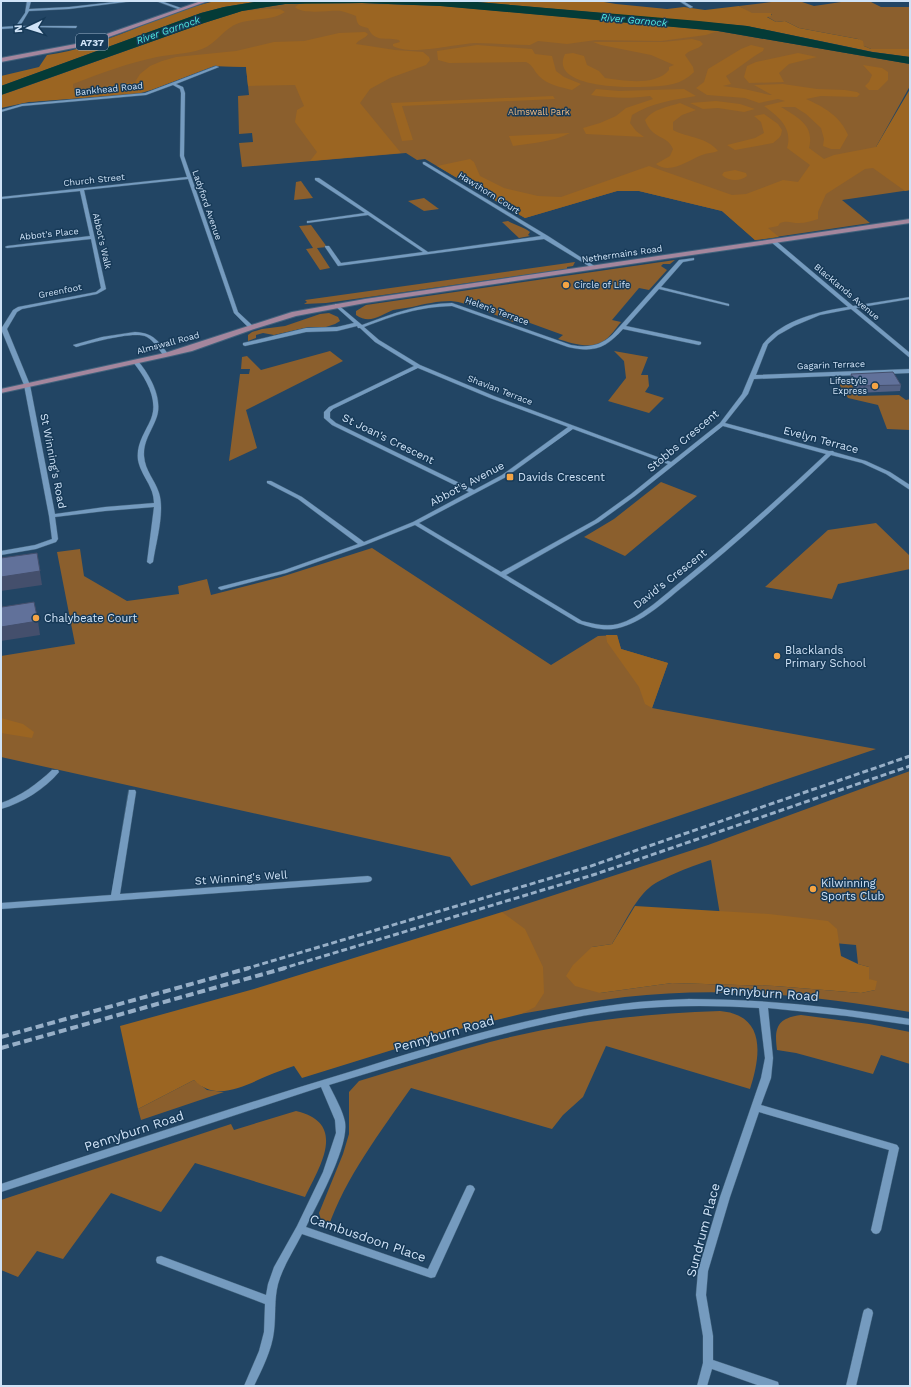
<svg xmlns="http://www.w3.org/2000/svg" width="911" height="1387" font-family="'Work Sans',sans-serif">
	<rect width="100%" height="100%" fill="#224564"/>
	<g fill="#8b5f2d" fill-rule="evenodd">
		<path d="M779,1H799L814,6L848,1H869L881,7H910V49H871L864,46L858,39L799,28L785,21L776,22L766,16H772V14L750,13L739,6Z"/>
		<path d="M362,3L440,6L718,31L910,64V86L876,147L910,190L842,200L870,223L755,240L722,211L639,191H617L525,218L425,159L417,160L406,153L242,167L239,143L253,142L252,133L239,134L238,96L249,95L246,67L214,66L151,90L29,102L242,11L285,4Z"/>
		<path d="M301,181L313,198L294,200L296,182Z"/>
		<path d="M424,198L439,209L424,211L408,201Z"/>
		<path d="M508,221C515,225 524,227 530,232L528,235L530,236L519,238L502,222Z"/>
		<path d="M311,225L327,247L317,248L330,268L320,270L306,249L313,248L299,226Z"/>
		<path d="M675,260L670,264H663L661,266L667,270L649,290L639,288L612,320L621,322C616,328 611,336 604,341C591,350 571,343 558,339L563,335L519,319L513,322C494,315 471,303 451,301C438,301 424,304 412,307C406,308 399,309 393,310C380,315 370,325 356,315V311L366,305Z"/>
		<path d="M575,262L573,266L567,267V269L326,303L304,304L307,302L305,300Z"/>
		<path d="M329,313L338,317L340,321L335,324L326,327H309L274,335L263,333L256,335V338L248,341V335L252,332L262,329L285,326L320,314Z"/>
		<path d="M330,351L343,361L246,410L257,448L229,461L240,374H249L250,369H241L242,357L247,356L261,370Z"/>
		<path d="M614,351L648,357L641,375H648L649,386L645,392L664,398L649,413L608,401L626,378L624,361Z"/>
		<path d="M849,380L858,396L899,395L906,400L910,399V430L887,429L878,405L848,398L837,381Z"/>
		<path d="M661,482L697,496L625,556L584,537L614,519Z"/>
		<path d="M876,523L910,556V569L838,584L832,599L765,587L828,530Z"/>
		<path d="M372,548L551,665L598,636L617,635L621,649L668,663L652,708L876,749L471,886L450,857L1,757V656L75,644L57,552L80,549L84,576L127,601L179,594L178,586L207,579L211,595L281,577Z"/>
		<path d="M910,771V1012C816,995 720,986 625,997C590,1001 555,1008 520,1014L502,912L708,845ZM711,860L723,933L856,945L858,964L869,967V979L875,990L861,993L775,986L672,983L600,993L592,947L612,944C622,928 635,899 649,888C660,878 697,864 711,860Z"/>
		<path d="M720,1011C766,1015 761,1055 750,1089L606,1046L583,1097L563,1115L552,1129L411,1088C381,1131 345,1178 328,1228L322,1223L319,1213L343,1154L349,1134V1092L359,1081C403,1068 446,1054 490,1042C565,1023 642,1013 720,1011Z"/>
		<path d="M801,1015L869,1024L910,1032V1064L881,1055L873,1074L796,1053L777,1050C774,1028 777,1018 801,1015Z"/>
		<path d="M194,1080L207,1090L224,1092L141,1120L138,1109Z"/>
		<path d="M296,1111C348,1123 320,1166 305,1197L195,1163L161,1212L111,1193L63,1259L37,1251L18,1277L1,1270V1200L231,1124L234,1130Z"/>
	</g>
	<g fill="#9b6522">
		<path d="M215,1H261L224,7L201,13L1,86V76L39,67L47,55C106,47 157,14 215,1Z"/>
		<path d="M465,1H598L616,4L667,9L684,7L705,10L739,6L752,13H771L772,16L767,17L776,22L785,21L799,28L858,39L863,41L864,46L871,49H910V57L873,52L747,26Z"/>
		<path d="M306,3L440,6L718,31L706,35L661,41L596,40L567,44L538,41L530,45C512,45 493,43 475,43C455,44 410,56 393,46V44L400,42L399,40C386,37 375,43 368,28C359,26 357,25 356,16C351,14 346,12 341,11C330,10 302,15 295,7L299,4Z"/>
		<path d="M265,9H280L285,12C271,21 255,18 239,23C224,28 216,44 202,49C188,54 172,54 157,57C128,63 101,73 73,84V88L84,89L135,82L140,74L150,66L162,61L176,57L236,51L274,42L304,41L339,33L365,32L368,34C365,39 359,39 356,44L395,50L423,52L429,57L430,60L426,65L390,78L370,89L360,103L401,153L310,161L317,152L295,122L297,110L304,106L295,85L248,86L246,67L214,66L151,90L138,94L29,102L1,108V95L13,91L204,23L242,11Z"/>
		<path d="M692,39L700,41L703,44C698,50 690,49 685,55L693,67L694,72C688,78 681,82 673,84C654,89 546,93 565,54L573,53L584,56L587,65L599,71L605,78C624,81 656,86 669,70V67L674,65L651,55L601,45L593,42H663Z"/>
		<path d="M477,45L532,49L535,54L552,56L556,71L564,77L581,84L572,90C561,87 547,85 539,76C534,71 533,65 526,62L449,63L438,60L437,51Z"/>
		<path d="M751,45L764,48L763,51C750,58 739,68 726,76L731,84L723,86L744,89L770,95H772L754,85L783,84L817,89L845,90L857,92L860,94L857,97L821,96L806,99C824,107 840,116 848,135L840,149H831L823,146L824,139L821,128L806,114L795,107H781C797,117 815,125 809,148L824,159L834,155L876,147L910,89V190L905,191L873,168L865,169L826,194L818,212V219C812,221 805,223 799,223C792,223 787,220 780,223L778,226L768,228L779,237L755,240L722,211L639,191H617L525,218L437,166L470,159L474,162L480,176L504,188L538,196L561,197L649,166L732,195L746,194L783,180L798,182L810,165L787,148C793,128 779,117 764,106L785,101L778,99L759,103L745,98L707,95L696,88L704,82L708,69L741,49Z"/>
		<path d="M798,53L817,57L789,64L779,73L784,82L749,83L744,77L747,66L756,62Z"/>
		<path d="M863,65L882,68L888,72V80L878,90H869L865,86L869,82L872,75Z"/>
		<path d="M596,89L619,91L684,89L696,96C673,100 651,103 632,115L630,123L636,131L644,137L586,134L583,128L600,123L616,116L626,108L653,99L650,96C629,99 611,98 591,95Z"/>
		<path d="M553,96L555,99L402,106L413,140L402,141L391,103Z"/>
		<path d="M716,101L740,104L755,109L744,112L718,108L703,109L690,103Z"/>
		<path d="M680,103L696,110L682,115L673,122V130C688,138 707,137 718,151C713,153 707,153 702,155C689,160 670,175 656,164L670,156L673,149C667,134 652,140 645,120C653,109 667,107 680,103Z"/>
		<path d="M764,114L778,124L782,130L781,135L779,138L773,143L735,150L727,145L755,138L764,133L761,122L754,116Z"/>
		<path d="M570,133C553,142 532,143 513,146L509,136Z"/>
		<path d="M735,170L746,173L747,176C740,182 728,181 722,175L724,172Z"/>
		<path d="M606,635H617L621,649L668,663L652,708L645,704L639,687L607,642Z"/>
		<path d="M1,718L23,724L34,732L32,738L1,733Z"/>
		<path d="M635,906L769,914L828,921L837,929L841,956L858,964L869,967V979L877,981L875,990L861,993L775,986L672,983L600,993L575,986L566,976L573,965L592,947L612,944Z"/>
		<path d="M502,912L525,929L543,967L544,993L535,1007L521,1014L463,1028L302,1078L294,1066C285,1069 276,1072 267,1076C244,1086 215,1102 194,1080L138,1109L120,1026L254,989Z"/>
	</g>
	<path fill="#043b37" d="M261,1H465L699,21L747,26L872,52L910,57V64L718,31L440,6L362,3L285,4L242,11L204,23L1,95V86L201,13L224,7Z"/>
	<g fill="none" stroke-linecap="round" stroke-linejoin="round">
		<g stroke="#42627c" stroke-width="1">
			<g id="minor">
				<path d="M27,1H31L29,9L69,7L123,1H134L69,9L29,11L20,26H77L76,28L31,27L1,29V27L16,26L25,13Z"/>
				<path d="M156,1H161L181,8L178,9Z"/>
				<path d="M679,1H683L693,7L690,8Z"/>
				<path d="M216,66L219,67L176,84L183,87L185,93L184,156L238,312L253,326V328H249L234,313L188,179L84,190L106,289L97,294L22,309L17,312L7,329L30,385L55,514L105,507L154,503C154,486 141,476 138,460C136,444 145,433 151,419C159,399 145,377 133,362L134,361H138C150,375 164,400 156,419C151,432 143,442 144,456C145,471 155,480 159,493C165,512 156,542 153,562L150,564L147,562L154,507L105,511L55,517L58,539L56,542L36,549L1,555V551L35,545L52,539L49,516L24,385L1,329L13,310L18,307L96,292L101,288L91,239L7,248L5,247L7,246L90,236L80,191L1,199V197L187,177L180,156L181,93L180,89L173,85L146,95L22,106L1,112V110L22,104L145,93Z"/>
				<path d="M423,162H425L548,236L596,267L592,268L544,239L338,266L325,247V246H329L341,263L423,252L368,215L307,223V221H309L365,213L315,180V178H319L428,252L541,236L423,164Z"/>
				<path d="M771,240H775L853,306L910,297V299L856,308L910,353V358L851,309L820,315L794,326L778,335L768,344L756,375L910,369V373L754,379L748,394L725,423L829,451H833L834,452L866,461L890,472L910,485V490L886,474L862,463L831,455C784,500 736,544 685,585C666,600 646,620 622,627C607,632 592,628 578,623L415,525L365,545L286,573L221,590L218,588L219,587L282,571L358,544L298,499L267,483V481H271L302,497L364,542L413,522L469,492L332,425L324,418V412L329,407L414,366L375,342L360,328H358L357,326L337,331L306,332L245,346L243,345V343L306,328L337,327L354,323L335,306V304H337L362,325C394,313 418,304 452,303L571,345C588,348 600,346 612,335L679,260L694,258V260L683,262L661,287L729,304V306L659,289L626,326L701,342V344L699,345L623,329C606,348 594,353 568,347L452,306C418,307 395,315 364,327L379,340L420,365L494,396L671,462L720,423L742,394L763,344C782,320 820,311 848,307L771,242ZM418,368L490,398L568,427L502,475L474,490L336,423L330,418V412L333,409ZM723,426L826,454C778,499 729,543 678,584C661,598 640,618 618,624C606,627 594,624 582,621L506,575L599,522L635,496ZM573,429L668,464L631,494L595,520L501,572L419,523L506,477Z"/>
				<path d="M135,332C154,333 158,341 169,355L168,356H164C159,350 154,341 147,337C135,330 91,343 76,347L73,345L102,337Z"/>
				<path d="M52,770H58L59,772C45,789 22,803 1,809V803C21,796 37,784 52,770Z"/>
				<path d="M129,790H135L136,792L120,894L368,876L371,877L372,879L371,881L368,882L1,909V903L111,895Z"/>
				<path d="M689,999C763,999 836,1007 910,1019V1025L847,1016L768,1008L773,1058L771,1078L761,1105L894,1144L897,1145L899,1148L881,1230L879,1233L876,1234L873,1233L871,1230L889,1150L759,1112L730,1197L708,1271L706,1295L713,1336V1360L778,1382L779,1386H760L712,1369L707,1386H697L703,1363V1336L696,1295L698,1271L720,1197L761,1078L765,1058L759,1008C714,1005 668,1005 623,1010C570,1016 517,1030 466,1044C420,1057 375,1071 329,1085C334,1095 343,1111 345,1122C349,1147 318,1202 306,1227L428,1269L467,1186L470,1185L473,1186L475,1189L435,1277L431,1278L302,1234C294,1250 283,1266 278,1284C274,1300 276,1315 274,1331C272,1350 262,1369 254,1386H244L259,1351L264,1332L265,1304L157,1263L156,1260L157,1257L161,1256L266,1295L268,1284L274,1267L297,1226L323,1172L336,1133L335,1120L321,1087L1,1192V1184C116,1146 230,1108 346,1073C436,1045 527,1016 621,1004C643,1001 666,1000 689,999Z"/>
				<path d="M868,1308L872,1310L873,1313L856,1386H846L863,1313L864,1310Z"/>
			</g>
		</g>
		<g stroke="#42627c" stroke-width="2">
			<g id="major">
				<path d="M201,1H208L84,46L1,62V58L81,43Z"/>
				<path d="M910,219V223L365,303L296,316L254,329L192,351L166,357L1,393V389L165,353L292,312L365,299Z"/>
			</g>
		</g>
		<use href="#minor" fill="#759bbf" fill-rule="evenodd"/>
		<use href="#major" fill="#a4869d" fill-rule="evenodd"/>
		<g stroke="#97afc7" stroke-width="3" stroke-dasharray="6 3" stroke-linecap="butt">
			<path d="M245,969L588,867L910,756"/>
			<path d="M281,969L596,874L910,766"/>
		</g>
		<g stroke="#97afc7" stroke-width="4" stroke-dasharray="8 4" stroke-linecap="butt">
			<path d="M1,1037L249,968"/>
			<path d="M1,1048L285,968"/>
		</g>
	</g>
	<path fill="#536184" d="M851,374L901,385L900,391L857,393L850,380Z"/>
	<g fill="#444f6c">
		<path d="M37,553L42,585L1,591V577Z"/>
		<path d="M38,621L40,635L1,641V627Z"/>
	</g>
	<g fill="#61719a" stroke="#444f6c">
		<path d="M893,372L901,385L858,386L851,374Z"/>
		<path d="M37,553L40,571L1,577V558Z"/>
		<path d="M1,599L2,607L34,602L38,621L1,627Z"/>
	</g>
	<g fill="#f4a444" stroke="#173a58" stroke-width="1.5">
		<circle cx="566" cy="285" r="4"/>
		<circle cx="875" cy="386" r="4"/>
		<rect x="506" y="473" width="8" height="8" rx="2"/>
		<circle cx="36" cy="618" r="4"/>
		<circle cx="777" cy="656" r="4"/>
		<circle cx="813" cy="889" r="4"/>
	</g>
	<g text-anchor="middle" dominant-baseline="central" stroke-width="3" stroke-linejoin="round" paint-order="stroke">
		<g font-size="9" fill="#d0e3f7" stroke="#173a58">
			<text transform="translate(109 89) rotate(-6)">Bankhead Road</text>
			<text transform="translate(94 180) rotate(-6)">Church Street</text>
			<text transform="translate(489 193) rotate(32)">Hawthorn Court</text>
			<text transform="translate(207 205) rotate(71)">Ladyford Avenue</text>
			<text transform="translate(49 234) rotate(-6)">Abbot's Place</text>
			<text transform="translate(102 241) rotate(77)">Abbot's Walk</text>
			<text transform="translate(622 254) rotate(-8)">Nethermains Road</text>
			<text transform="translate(60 291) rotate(-11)">Greenfoot</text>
			<text transform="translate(847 292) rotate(40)">Blacklands Avenue</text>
			<text transform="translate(497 311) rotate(20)">Helen's Terrace</text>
			<text transform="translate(168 343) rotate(-15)">Almswall Road</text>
			<text transform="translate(831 365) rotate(-2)">Gagarin Terrace</text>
			<text transform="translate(500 390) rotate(21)">Shavian Terrace</text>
		</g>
		<g font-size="9" fill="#f4bd83" stroke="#173a58">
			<text x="539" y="112">Almswall Park</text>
		</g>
		<g font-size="9" fill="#d0e3f7" stroke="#173a58" text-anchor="start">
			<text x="574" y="285">Circle of Life</text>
			<text x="867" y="381" text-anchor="end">Lifestyle<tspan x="867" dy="10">Express</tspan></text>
		</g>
		<g font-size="10" font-style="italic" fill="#4deade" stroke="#173a58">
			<text transform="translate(634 20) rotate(5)">River Garnock</text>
			<text transform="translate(168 30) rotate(-19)">River Garnock</text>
		</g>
		<rect fill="#173a58" stroke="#98b0c7" stroke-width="1" x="76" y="34" width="32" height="16" rx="3"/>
		<g font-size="10" font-weight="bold" fill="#d0e3f7">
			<text x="92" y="42">A737</text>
		</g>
		<g font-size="11" fill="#d0e3f7" stroke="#173a58">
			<text transform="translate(388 439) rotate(26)">St Joan's Crescent</text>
			<text transform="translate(821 440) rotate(15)">Evelyn Terrace</text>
			<text transform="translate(683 441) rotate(-40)">Stobbs Crescent</text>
			<text transform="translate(53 461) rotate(79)">St Winning's Road</text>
			<text transform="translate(467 484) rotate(-28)">Abbot's Avenue</text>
			<text transform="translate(670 579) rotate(-38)">David's Crescent</text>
			<text transform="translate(241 878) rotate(-4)">St Winning's Well</text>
		</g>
		<g font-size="11" fill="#d0e3f7" stroke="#173a58" text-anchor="start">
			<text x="518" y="477">Davids Crescent</text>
			<text x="44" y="618">Chalybeate Court</text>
			<text x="785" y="650">Blacklands<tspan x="785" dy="13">Primary School</tspan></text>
			<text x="821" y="883">Kilwinning<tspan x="821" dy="13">Sports Club</tspan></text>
		</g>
		<g font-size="13" fill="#d0e3f7" stroke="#173a58">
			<text transform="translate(767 993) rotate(4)">Pennyburn Road</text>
			<text transform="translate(444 1034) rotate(-16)">Pennyburn Road</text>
			<text transform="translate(134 1131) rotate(-18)">Pennyburn Road</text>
			<text transform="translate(703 1230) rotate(-75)">Sundrum Place</text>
			<text transform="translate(368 1238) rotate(19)">Cambusdoon Place</text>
		</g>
	</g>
	<rect width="911" height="1387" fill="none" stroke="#d0e3f7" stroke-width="4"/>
	<g transform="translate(28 28) rotate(266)" stroke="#173a58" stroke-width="3" paint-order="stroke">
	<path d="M0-3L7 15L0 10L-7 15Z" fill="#d0e3f7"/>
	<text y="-6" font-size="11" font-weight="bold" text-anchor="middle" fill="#d0e3f7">N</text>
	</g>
</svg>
